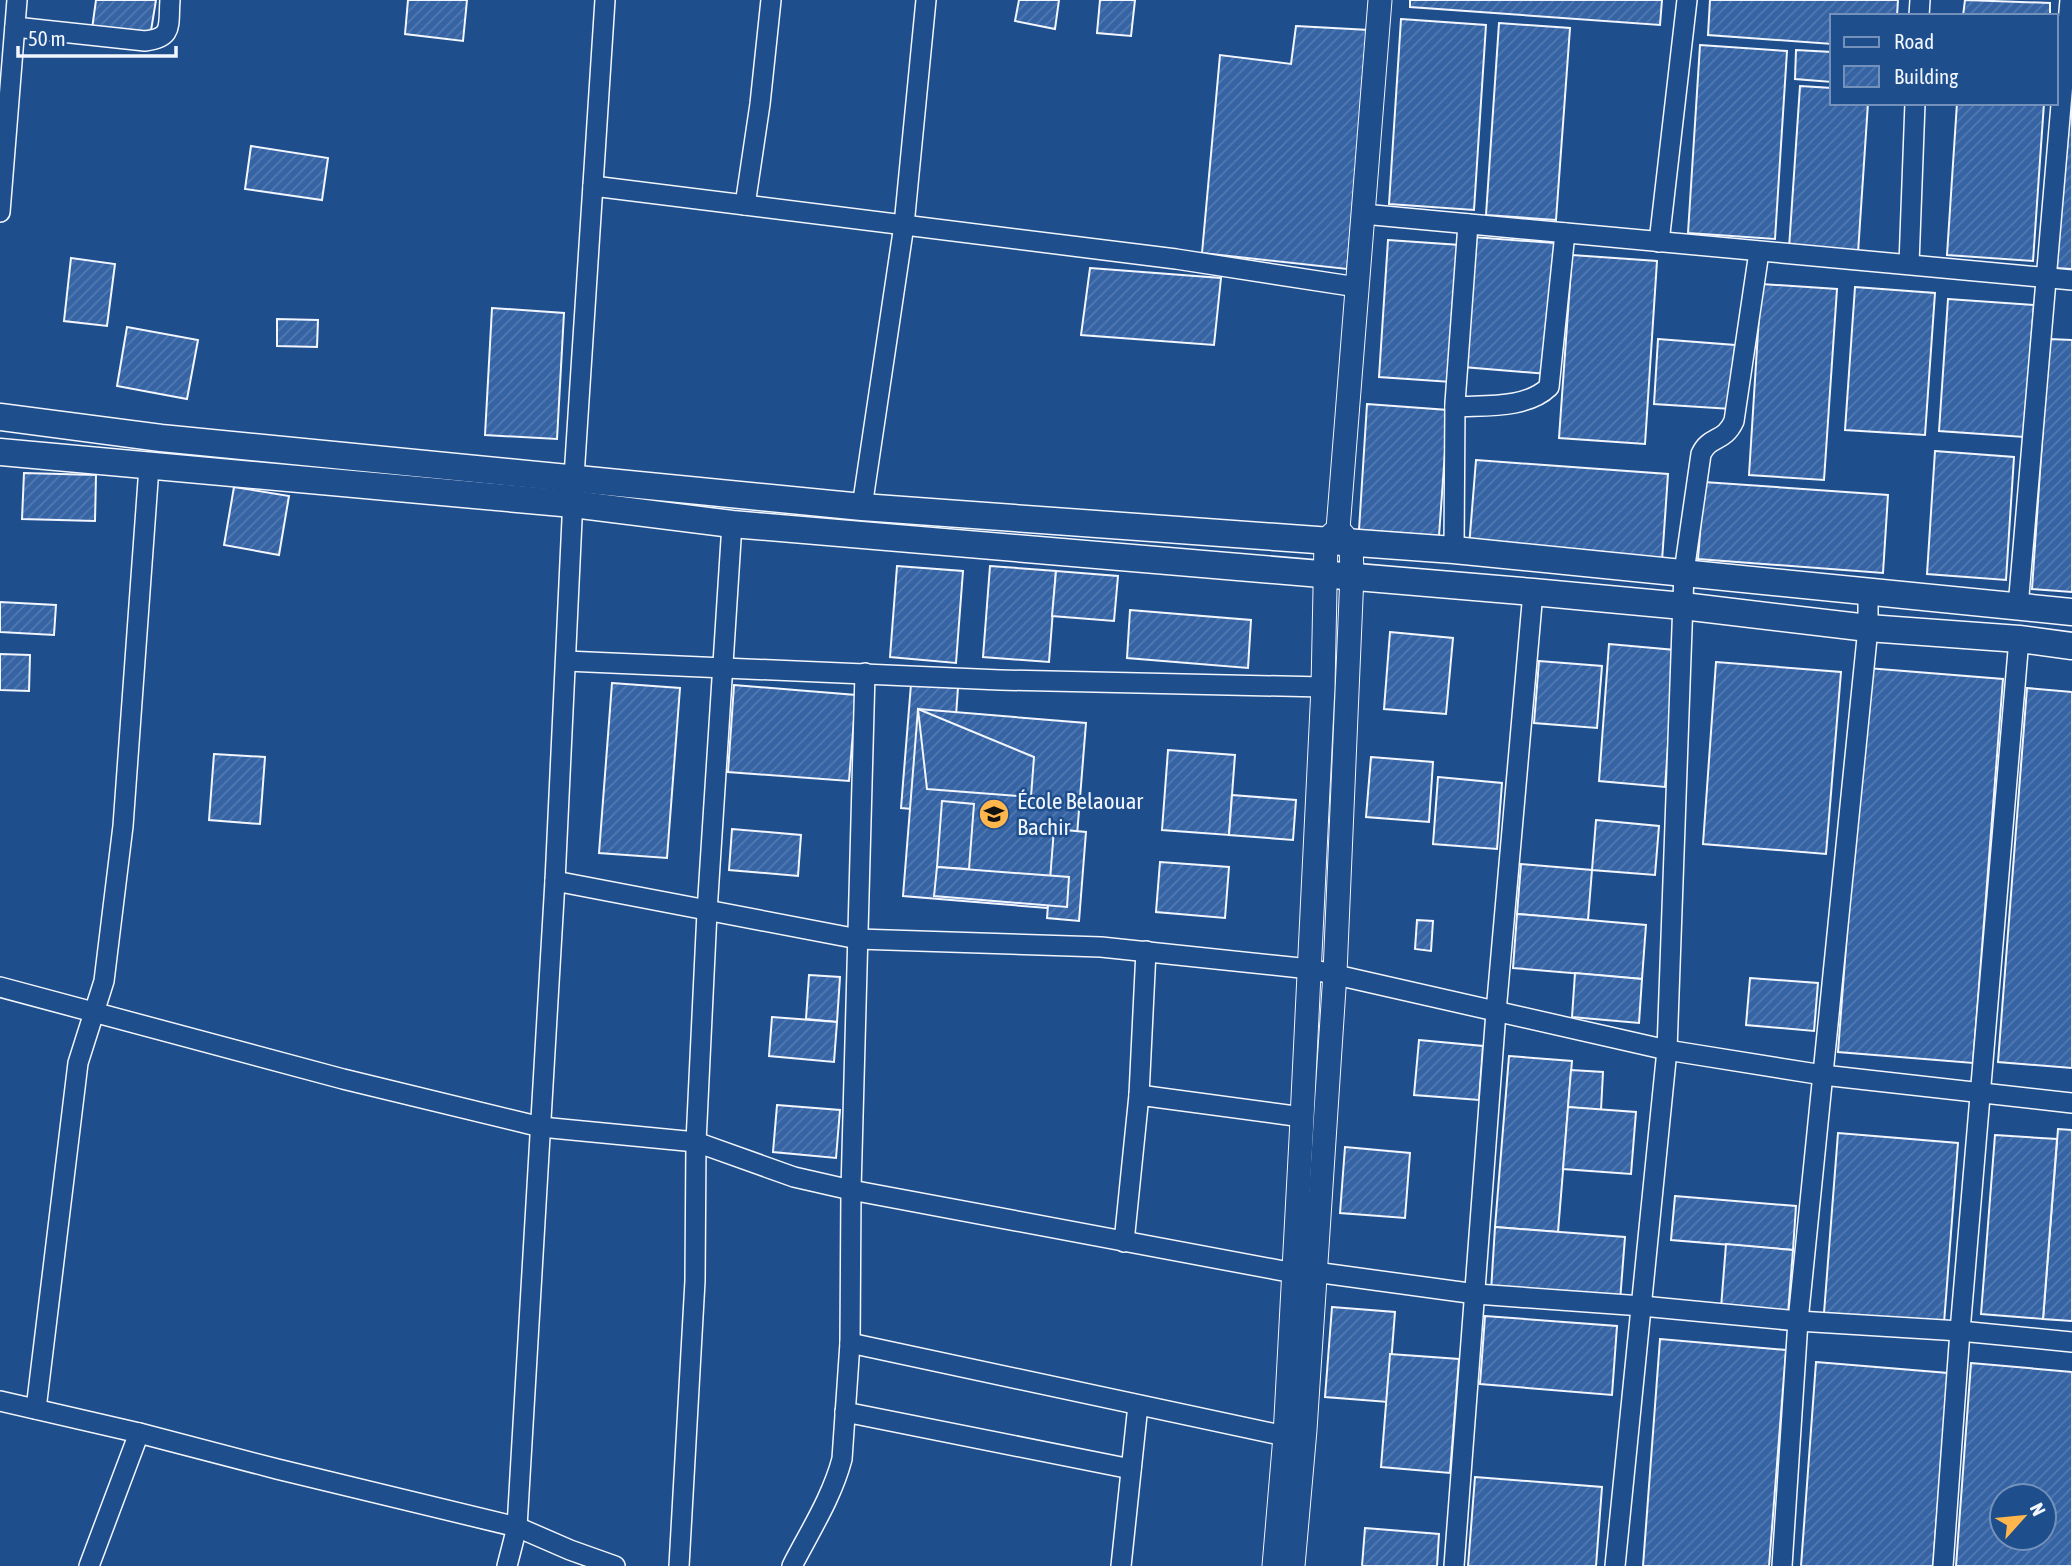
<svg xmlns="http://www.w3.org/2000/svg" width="2072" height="1566" font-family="'Asap Condensed',sans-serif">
	<defs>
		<pattern id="building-hatch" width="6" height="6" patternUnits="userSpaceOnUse" patternTransform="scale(1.75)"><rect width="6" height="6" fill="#3563a3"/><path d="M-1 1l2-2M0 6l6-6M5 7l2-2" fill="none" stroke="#537ab1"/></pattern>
	</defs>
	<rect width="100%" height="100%" fill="#1f4e8c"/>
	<g fill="url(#building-hatch)" stroke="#f2f6ff" stroke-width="2" fill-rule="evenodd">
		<path d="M96,0H156L150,37L92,29Z"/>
		<path d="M408,0H467L463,41L405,34Z"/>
		<path d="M1019,0H1059L1055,29L1015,21Z"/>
		<path d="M1100,0H1135L1131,36L1097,33Z"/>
		<path d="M1410,0H1662L1660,25L1410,7Z"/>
		<path d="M1710,0H1898L1897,16H1832V44L1708,35Z"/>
		<path d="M1965,0L2050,3V16H1963Z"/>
		<path d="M1401,19L1486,25L1474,210L1389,204Z"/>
		<path d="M1499,23L1570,28L1556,220L1486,215Z"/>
		<path d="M1296,26L1369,30L1347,269L1202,253L1220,55L1291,64Z"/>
		<path d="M1700,45L1787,51L1775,239L1688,233Z"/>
		<path d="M1796,50L1832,52V82L1795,79Z"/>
		<path d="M2072,80V269L2055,268Z"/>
		<path d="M1800,86L1832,88V103H1868L1858,253L1789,248Z"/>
		<path d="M1957,103H2044L2033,261L1947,255Z"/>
		<path d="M251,146L328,158L322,200L245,189Z"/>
		<path d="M1472,237L1555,243L1547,374L1463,367Z"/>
		<path d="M1388,240L1460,245L1451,382L1379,377Z"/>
		<path d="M1572,255L1657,261L1645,444L1559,438Z"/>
		<path d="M71,258L115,264L107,326L64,321Z"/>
		<path d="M1090,268L1221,278L1214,345L1081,335Z"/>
		<path d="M1761,284L1837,289L1824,480L1749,475Z"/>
		<path d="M1855,287L1935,293L1925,435L1845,430Z"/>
		<path d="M1948,299L2034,305L2024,437L1939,431Z"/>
		<path d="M492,308L564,313L557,439L485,435Z"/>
		<path d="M277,319L318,320L317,347L277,346Z"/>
		<path d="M127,327L198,340L187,399L117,386Z"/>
		<path d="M1658,339L1735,345L1731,409L1654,404Z"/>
		<path d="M2049,339L2072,340V592L2032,589Z"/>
		<path d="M1367,404L1448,410L1439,536L1359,530Z"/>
		<path d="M1935,451L2014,457L2006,580L1927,574Z"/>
		<path d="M1476,460L1668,474L1662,561L1469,547Z"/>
		<path d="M24,473L96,475L95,521L22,519Z"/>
		<path d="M1704,482L1888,495L1883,573L1698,559Z"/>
		<path d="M234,487L289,496L279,555L224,545Z"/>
		<path d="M897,566L963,571L956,663L890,657Z"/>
		<path d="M990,566L1056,571L1049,662L983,657Z"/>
		<path d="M1056,571L1118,576L1114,621L1052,616Z"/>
		<path d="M0,602L56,605L54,635L0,632Z"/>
		<path d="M1130,610L1251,620L1248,668L1127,658Z"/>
		<path d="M1390,632L1453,638L1446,714L1384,709Z"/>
		<path d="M1609,644L1675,650L1665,787L1599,781Z"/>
		<path d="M0,654L30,655L29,691L0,690Z"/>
		<path d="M1539,661L1602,666L1597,728L1534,723Z"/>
		<path d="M1716,662L1841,672L1826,854L1703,844Z"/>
		<path d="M1867,668L2003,679L1973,1063L1838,1052Z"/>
		<path d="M612,683L680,688L667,858L599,853Z"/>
		<path d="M911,684L958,688L949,812L901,808Z"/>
		<path d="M734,685L856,695L849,781L728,772Z"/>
		<path d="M2027,688L2072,692V1068L1998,1062Z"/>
		<path d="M918,709L1086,723L1071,910L903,896Z"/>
		<path d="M918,709L1034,757L1031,797L927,789Z"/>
		<path d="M1168,750L1235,755L1229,835L1162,830Z"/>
		<path d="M214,754L265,757L260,824L209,820Z"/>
		<path d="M1371,757L1433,762L1429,822L1366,817Z"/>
		<path d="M1438,777L1502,783L1497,849L1433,844Z"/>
		<path d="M1232,795L1296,800L1293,840L1229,835Z"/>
		<path d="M942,801L974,804L969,869L937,867Z"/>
		<path d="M1596,820L1659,826L1655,875L1592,870Z"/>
		<path d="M732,829L801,835L798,876L729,870Z"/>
		<path d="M1054,829L1086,832L1079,921L1047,918Z"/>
		<path d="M1160,862L1229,867L1225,918L1156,912Z"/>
		<path d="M1521,864L1592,870L1588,920L1517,914Z"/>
		<path d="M937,867L1069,877L1067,907L934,896Z"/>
		<path d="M1517,914L1646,925L1642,979L1513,968Z"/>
		<path d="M1417,920L1433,921L1431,951L1415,949Z"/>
		<path d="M1575,973L1642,979L1639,1023L1572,1017Z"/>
		<path d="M809,975L840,977L837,1022L806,1019Z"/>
		<path d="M1750,978L1818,983L1814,1031L1746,1025Z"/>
		<path d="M772,1017L837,1022L834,1062L769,1056Z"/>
		<path d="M1419,1040L1483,1046L1479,1100L1414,1095Z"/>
		<path d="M1509,1056L1572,1061L1558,1232L1495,1227Z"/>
		<path d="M1571,1070L1603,1072L1601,1110L1568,1107Z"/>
		<path d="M777,1105L840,1110L836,1158L773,1152Z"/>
		<path d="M1568,1107L1636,1112L1631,1174L1563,1169Z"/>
		<path d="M2058,1129L2072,1130V1321L2043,1319Z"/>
		<path d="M1838,1133L1958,1143L1944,1323L1824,1313Z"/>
		<path d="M1995,1135L2057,1139L2043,1319L1981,1314Z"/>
		<path d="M1345,1147L1410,1153L1405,1218L1340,1213Z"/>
		<path d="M1675,1196L1796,1206L1793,1250L1671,1240Z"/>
		<path d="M1495,1227L1625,1237L1620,1301L1491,1291Z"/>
		<path d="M1726,1244L1793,1250L1788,1314L1721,1308Z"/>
		<path d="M1332,1307L1395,1312L1388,1402L1325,1397Z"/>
		<path d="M1485,1316L1617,1326L1612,1395L1480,1384Z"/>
		<path d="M1660,1339L1786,1350L1769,1566H1643Z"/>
		<path d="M1390,1354L1459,1359L1450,1473L1381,1467Z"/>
		<path d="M1816,1362L1948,1373L1933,1566H1801Z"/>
		<path d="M1971,1363L2072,1372V1566H1956ZM2002,1496H2044V1538H2002Z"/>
		<path d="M1475,1477L1602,1487L1596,1566H1468Z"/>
		<path d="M1365,1528L1439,1534L1437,1566H1362Z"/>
	</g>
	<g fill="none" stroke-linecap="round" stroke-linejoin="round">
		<g stroke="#f2f6ff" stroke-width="22">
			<g id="minor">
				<path d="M1919,16L1920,0"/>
				<path d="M15,27L145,41C174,38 168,25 170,0"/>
				<path d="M593,186L1176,259L1357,287"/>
				<path d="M745,205L760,104L771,0"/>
				<path d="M0,212L17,0"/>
				<path d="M1363,214L2072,280"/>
				<path d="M1659,242L1687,0"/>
				<path d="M1909,264L1915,103"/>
				<path d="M1455,407C1485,405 1526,409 1549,387L1565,233"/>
				<path d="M862,507L904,225L926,0"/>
				<path d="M1454,550L1455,403L1468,224"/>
				<path d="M2018,607L2070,0"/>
				<path d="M566,661L1000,680L1323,687"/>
				<path d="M555,881L858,939L1101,947L1310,969L1667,1050L1823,1075L2072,1103"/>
				<path d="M0,987L343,1079L541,1127L696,1142L794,1177L851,1190L1294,1273"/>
				<path d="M1139,1095L1146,951"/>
				<path d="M1124,1242L1139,1095L1302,1117"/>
				<path d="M1315,1272L1476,1294L1642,1306L1798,1321L1960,1331L2072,1342"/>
				<path d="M850,1343L1285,1436"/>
				<path d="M0,1401L139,1433L277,1469L517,1527L570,1550L615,1566"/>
				<path d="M36,1409L78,1063L104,981L123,826L149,467"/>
				<path d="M845,1412L1131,1469"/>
				<path d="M89,1566L139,1433"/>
				<path d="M507,1566L517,1527L555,881L574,477L605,0"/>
				<path d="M679,1566L695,1281L696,1142L707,912L732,524"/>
				<path d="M792,1566C810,1531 832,1497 842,1459L850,1343L851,1190L865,673"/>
				<path d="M1121,1566L1138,1405"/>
				<path d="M1454,1566L1496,1012L1533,592"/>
				<path d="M1615,1566L1667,1050L1684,572L1701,454C1710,435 1724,443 1734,421L1759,252"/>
				<path d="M1782,1566L1798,1321L1868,628V590"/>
				<path d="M1943,1566L1960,1331L2019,639"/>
			</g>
		</g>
		<g stroke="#f2f6ff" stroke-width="25">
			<g id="tertiary">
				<path d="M1274,1566L1285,1436L1301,1139L1323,687L1326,540L1338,529L1380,0"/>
				<path d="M1293,1566L1305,1430L1335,973L1352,575L1351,544L1338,529"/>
			</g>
		</g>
		<g stroke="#f2f6ff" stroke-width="29">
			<g id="secondary">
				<path d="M0,417L161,438L862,507L1454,550L2072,612"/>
				<path d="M0,452L573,504L732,524L1533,592L1683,606L1868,628L2019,639L2072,646"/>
			</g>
		</g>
		<use href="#minor" stroke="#1f4e8c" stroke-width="19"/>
		<use href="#tertiary" stroke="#1f4e8c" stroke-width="23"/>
		<use href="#secondary" stroke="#1f4e8c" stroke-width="26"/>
	</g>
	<defs>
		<g id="school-disc" transform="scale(1.575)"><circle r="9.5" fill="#ffb74d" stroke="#1f4e8c"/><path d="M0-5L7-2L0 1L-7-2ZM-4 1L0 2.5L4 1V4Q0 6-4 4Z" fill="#111"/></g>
	</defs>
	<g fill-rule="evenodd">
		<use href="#school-disc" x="994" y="814"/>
	</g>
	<g text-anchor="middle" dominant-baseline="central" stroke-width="5" stroke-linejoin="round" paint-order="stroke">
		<g font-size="23" fill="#f2f6ff" stroke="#1f4e8c" text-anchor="start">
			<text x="1017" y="801">École Belaouar<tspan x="1017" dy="26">Bachir</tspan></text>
		</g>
	</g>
	<rect x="1830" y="14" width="228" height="91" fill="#1f4e8c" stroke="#7391ba" stroke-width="2"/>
	<rect x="1844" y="37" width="35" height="10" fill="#1f4e8c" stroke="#7391ba" stroke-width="2"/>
	<text x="1894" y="49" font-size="21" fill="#f2f6ff">Road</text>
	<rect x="1844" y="66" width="35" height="21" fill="url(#building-hatch)" stroke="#7391ba" stroke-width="2"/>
	<text x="1894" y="84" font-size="21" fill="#f2f6ff">Building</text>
	<g transform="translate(2023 1517) rotate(63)"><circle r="33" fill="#1f4e8c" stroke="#7391ba" stroke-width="2"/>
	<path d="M0-5L12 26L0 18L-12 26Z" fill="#ffb74d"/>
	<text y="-10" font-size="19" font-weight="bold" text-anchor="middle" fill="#f2f6ff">N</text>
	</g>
	<path d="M18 46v10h158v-10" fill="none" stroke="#f2f6ff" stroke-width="3.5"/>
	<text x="28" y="46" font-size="21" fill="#f2f6ff" stroke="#1f4e8c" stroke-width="5" paint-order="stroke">50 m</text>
</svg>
